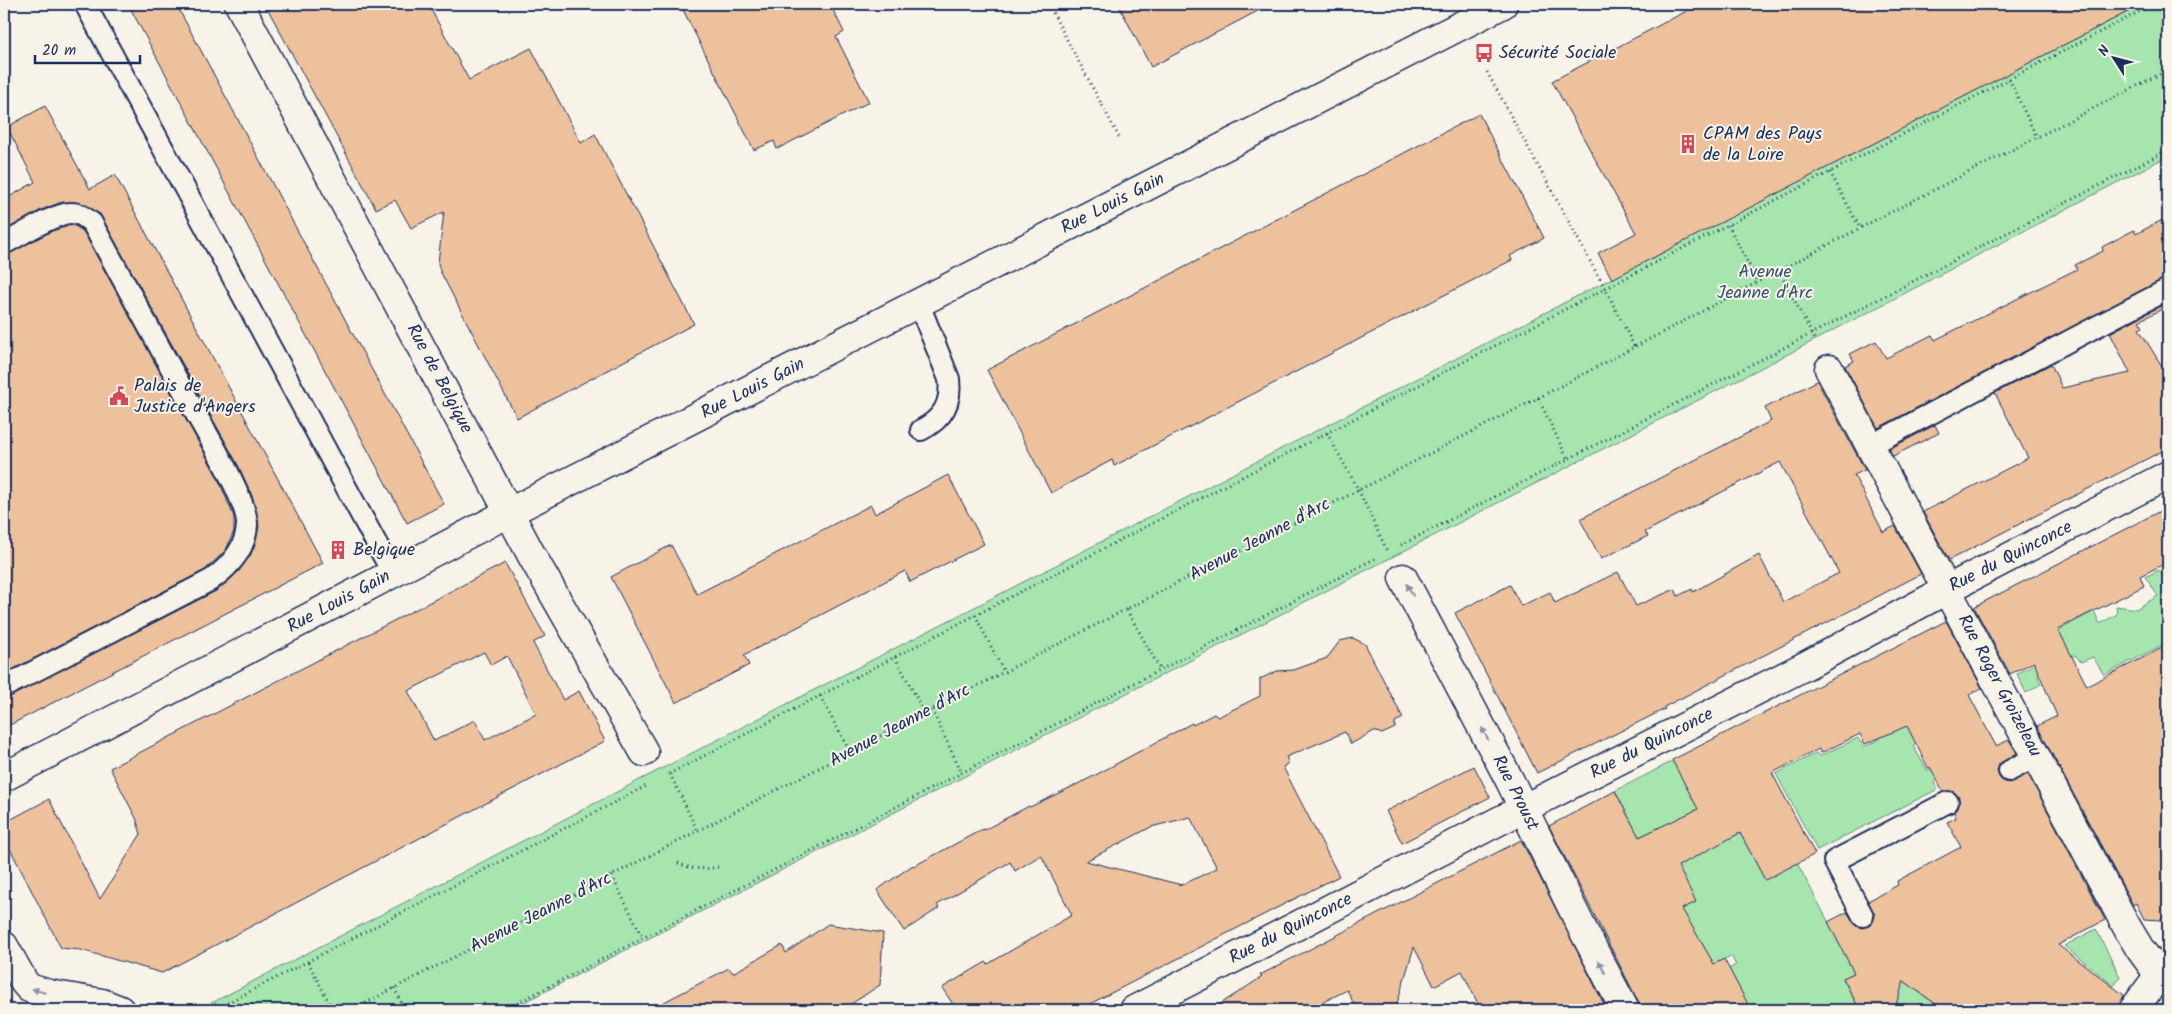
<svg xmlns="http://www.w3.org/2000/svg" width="2172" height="1014" font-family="Kalam,sans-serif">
	<rect width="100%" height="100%" fill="#f7f3e8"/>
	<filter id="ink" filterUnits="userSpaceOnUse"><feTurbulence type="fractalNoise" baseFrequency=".02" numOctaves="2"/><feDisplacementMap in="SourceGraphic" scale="10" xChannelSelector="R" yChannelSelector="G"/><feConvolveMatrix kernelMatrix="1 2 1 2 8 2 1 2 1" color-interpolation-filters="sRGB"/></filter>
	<g filter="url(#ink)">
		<g fill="#a6e6ae" stroke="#608a86">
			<path d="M2143,4H2168V156L1792,352L509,1010H198L630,785Z"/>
			<path d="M2159,570L2168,585V642L2104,675L2093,657L2081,662L2075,655L2038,677L2041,684L2026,693L2017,674L2042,660L2052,634L2094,611L2100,624L2117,614L2116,606L2136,609L2158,596L2145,577Z"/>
			<path d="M1910,719L1920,742L1913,746L1927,770L1935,768L1936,779L1934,783L1938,789L1817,850L1776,774L1816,753L1820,756L1858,738L1864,747L1880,739L1873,721Z"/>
			<path d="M1673,761L1797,863L1838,940L1858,971L1843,979L1860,1010H1751L1750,1007L1744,1010H1718L1714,1004L1721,973L1736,965L1731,956L1714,964L1622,940L1695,902L1658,828L1639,837L1615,791Z"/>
			<path d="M2096,929L2120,977L2114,986L2064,946Z"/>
			<path d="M1883,966L1944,1010H1894L1873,993Z"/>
		</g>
		<g fill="#eec19d" stroke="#1b2f5e" fill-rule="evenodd">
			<path d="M128,4H176L444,504L407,523Z"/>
			<path d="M265,4H428L469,80L531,48L581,143L595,134L694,324L517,418L440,271L438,263L444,212L411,228L395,200L376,209Z"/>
			<path d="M680,4H830L844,32L836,37L869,102L777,149L774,141L754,150Z"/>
			<path d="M1118,4H1271L1151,67Z"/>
			<path d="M1700,4H2143L1612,279L1598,253L1636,233L1552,81Z"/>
			<path d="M45,106L90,189L115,175L323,563L4,728V699L216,591L225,584L239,571L250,556L255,545L259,526L253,498L238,465L100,214L81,203L62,202L41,210L4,231V200L35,182L7,127Z"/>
			<path d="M1479,114L1544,238L1510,256L1512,260L1114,466L1112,460L1051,493L987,370Z"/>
			<path d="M2168,217V277L1878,428L1845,366L1854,361L1850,354L1876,341L1886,358L1932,335L1935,340L2077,269L2075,265L2103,251L2102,247L2134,230L2136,234Z"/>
			<path d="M73,225L83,231L217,476L234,517V531L226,550L205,570L4,674V256L52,231Z"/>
			<path d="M2168,302V306L2139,321L2143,327L2139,329L2168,376V448L1949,560L1923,512L2028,458L1995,393L2051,364L2062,388L2130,373L2110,333Z"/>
			<path d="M1817,381L1865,470L1854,475L1883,532L1895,526L1921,574L1664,707L1665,709L1537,773L1455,613L1510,585L1521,606L1550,592L1555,603L1618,572L1636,606L1675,589L1678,596L1692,589L1693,592L1759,555L1783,602L1839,573L1780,462L1645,532L1648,536L1601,559L1580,519L1771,421L1765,408Z"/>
			<path d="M1935,425L1939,433L1893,456L1889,449Z"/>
			<path d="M948,475L984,544L910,582L905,571L744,655L749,665L676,703L611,577L671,545L697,594L871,505L875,514Z"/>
			<path d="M2168,507V562L2140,576L2144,586L2058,629L2087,686L2168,645V910L2160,920L2144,919L2136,903L2133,905L2037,726L2057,716L2034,662L2010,674L1974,607Z"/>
			<path d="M505,563L545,636L533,643L563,700L579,691L605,741L162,973L81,950L61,948L4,837V823L49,799L100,899L141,834L136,818L110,768ZM484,652L491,665L507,656L536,714L485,740L475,720L434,741L408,691Z"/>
			<path d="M1946,621L1982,688L1969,695L1996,746L2009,740L2017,753L1999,764L1997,771L1999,777L2003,781L2009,783L2028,774L2105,920L2058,945L2124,995L2118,1010H1944L1904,981L1894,1010H1860L1843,978L1854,973L1828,922L1847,912L1856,926L1862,928L1869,926L1873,922L1875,916L1868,901L1898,885L1897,881L1961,847L1947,822L1956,818L1954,812L1958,808L1959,797L1954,792L1943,791L1930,767L1928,768L1907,726L1865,744L1860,734L1821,753L1819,749L1772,773L1815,854L1765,880L1740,833L1678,866L1696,902L1682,909L1714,964L1724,959L1751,1010H1641L1639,1003L1549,826L1615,791L1639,837L1698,809L1672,760Z"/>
			<path d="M1353,638L1365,644L1403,718L1395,722V728L1382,734L1374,731L1351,744L1345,732L1286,757L1289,763L1283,767L1339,876L1078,1010H957L942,988L986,962L988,964L1072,915L1041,855L1015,871L1010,862L937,905L939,908L904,931L877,890L913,865L914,866L983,829L984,830L1029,806L1030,807L1090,778L1192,723L1193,725L1214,714L1218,717L1260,696V679L1277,671L1294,670L1327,658L1340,641ZM1190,817L1217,868L1182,885L1086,861L1151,827Z"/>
			<path d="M1474,766L1490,797L1402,843L1386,811Z"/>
			<path d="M1521,840L1607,1010H1481L1462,971L1434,986L1414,947L1395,1010H1357L1347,990L1307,1010H1211L1262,977L1260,975Z"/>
			<path d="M828,924L883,933L880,985L842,1010H649L729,968L733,973L782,945L786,953Z"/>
		</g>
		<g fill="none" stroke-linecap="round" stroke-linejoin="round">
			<g stroke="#1b2f5e" stroke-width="24">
				<g id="lane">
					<path d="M85,4L393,574"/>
					<path d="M4,244C19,236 55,213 71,213C80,213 86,218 92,223C127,287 162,352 197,416C210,439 248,502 247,525C246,549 229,567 211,580L4,687"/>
					<path d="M919,304L949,379C952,403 943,419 921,430"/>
					<path d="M1871,445L2168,289"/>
					<path d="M2009,771L2037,756"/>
					<path d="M1863,916L1834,861L1948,802"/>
				</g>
			</g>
			<g stroke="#1b2f5e" stroke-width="31">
				<g id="street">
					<path d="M239,4L532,556L644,752"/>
					<path d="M1829,369L2128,929L2140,949L2159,975"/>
					<path d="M1403,578L1510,781L1581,926L1625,1010"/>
					<path d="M4,777L510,512L1503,4"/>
					<path d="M4,946L24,982L29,988L49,994L102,1003L120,1010"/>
					<path d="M1134,1010L1497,822L1803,667L1948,589L2168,475"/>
					<path d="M2133,1010L2168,963"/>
				</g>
			</g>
			<g stroke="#1b2f5e" stroke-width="3" stroke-dasharray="1 4" stroke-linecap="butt">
				<path d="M1048,4L1119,137"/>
				<path d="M1487,72L1608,294L1634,346"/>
				<path d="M2009,79L2037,138"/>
				<path d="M1830,172L1860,228"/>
				<path d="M1728,225L1758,282"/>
				<path d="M1779,271L1816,342"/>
				<path d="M1538,398L1568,460"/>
				<path d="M1327,433L1358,489L1388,553"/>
				<path d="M1401,545L2168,150"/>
				<path d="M1127,610L1161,671"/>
				<path d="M975,615L1004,672"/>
				<path d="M895,657L925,714"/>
				<path d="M820,696L850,752"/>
				<path d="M932,710L962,773"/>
				<path d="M669,774L2154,4"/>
				<path d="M670,774L698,832"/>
				<path d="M678,863C691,869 704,870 718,867"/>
				<path d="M612,876L643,938"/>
				<path d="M308,962L333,1010"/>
				<path d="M394,988L405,1010"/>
				<path d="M214,1010L648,785"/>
				<path d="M352,1010L1004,672L1538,398L1860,228L2168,70"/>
				<path d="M504,1010L1378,557"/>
			</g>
			<use href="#lane" stroke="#f7f3e8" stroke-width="20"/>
			<use href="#street" stroke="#f7f3e8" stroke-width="28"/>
		</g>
		<defs><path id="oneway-solid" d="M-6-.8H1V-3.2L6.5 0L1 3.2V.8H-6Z" transform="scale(1.25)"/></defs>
		<g fill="#8991a3">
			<use href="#oneway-solid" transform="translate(1410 590) rotate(-118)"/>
			<use href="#oneway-solid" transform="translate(1485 734) rotate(-118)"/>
			<use href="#oneway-solid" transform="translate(1602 967) rotate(-118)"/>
			<use href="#oneway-solid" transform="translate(39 991) rotate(-163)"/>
		</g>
	</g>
	<defs>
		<g id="bus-bare" transform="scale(1.5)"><path d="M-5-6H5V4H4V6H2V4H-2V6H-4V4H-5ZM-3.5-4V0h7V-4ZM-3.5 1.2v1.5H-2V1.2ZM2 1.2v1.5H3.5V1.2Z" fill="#d1495b" stroke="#f7f3e8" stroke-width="2.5" paint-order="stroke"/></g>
		<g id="building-bare" transform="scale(1.5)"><path d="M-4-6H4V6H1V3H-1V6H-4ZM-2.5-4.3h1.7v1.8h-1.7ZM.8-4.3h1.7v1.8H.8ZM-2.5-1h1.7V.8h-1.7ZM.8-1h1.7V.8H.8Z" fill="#d1495b" stroke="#f7f3e8" stroke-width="2.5" paint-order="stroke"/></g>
		<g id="civic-bare" transform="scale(1.5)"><path d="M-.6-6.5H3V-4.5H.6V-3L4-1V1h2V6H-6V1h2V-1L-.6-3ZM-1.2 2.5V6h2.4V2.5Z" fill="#d1495b" stroke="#f7f3e8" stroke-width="2.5" paint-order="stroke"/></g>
	</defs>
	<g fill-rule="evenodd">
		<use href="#bus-bare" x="1484" y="53"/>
		<use href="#building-bare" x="1688" y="144"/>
		<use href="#civic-bare" x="119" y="396"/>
		<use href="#building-bare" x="338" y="550"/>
	</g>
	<g text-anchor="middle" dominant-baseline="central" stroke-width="4" stroke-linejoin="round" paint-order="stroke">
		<g font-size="18" fill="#1b2f5e" stroke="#f7f3e8" text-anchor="start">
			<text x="1499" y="53">Sécurité Sociale</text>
			<text x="1703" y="134">CPAM des Pays<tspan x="1703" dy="21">de la Loire</tspan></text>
			<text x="134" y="386">Palais de<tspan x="134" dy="21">Justice d'Angers</tspan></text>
			<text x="353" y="550">Belgique</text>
		</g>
		<g font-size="18" fill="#1b2f5e" stroke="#f7f3e8">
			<text transform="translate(1113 204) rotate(-27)">Rue Louis Gain</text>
			<text transform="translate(439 379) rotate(62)">Rue de Belgique</text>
			<text transform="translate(753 389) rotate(-27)">Rue Louis Gain</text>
			<text transform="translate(1260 540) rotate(-28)">Avenue Jeanne d'Arc</text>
			<text transform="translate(2011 557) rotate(-27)">Rue du Quinconce</text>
			<text transform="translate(339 602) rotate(-28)">Rue Louis Gain</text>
			<text transform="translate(1999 686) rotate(62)">Rue Roger Groizeleau</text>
			<text transform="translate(900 726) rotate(-28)">Avenue Jeanne d'Arc</text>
			<text transform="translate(1652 744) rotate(-27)">Rue du Quinconce</text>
			<text transform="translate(1515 793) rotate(63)">Rue Proust</text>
			<text transform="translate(541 913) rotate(-27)">Avenue Jeanne d'Arc</text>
			<text transform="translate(1291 929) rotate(-27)">Rue du Quinconce</text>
		</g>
		<g font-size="18" fill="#37546e" stroke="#f7f3e8">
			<text x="1765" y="272">Avenue<tspan x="1765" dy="21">Jeanne d'Arc</tspan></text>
		</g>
	</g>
	<rect width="2172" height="1014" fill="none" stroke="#f7f3e8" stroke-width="20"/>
	<rect x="10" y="10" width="2152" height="994" fill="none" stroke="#1b2f5e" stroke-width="2" filter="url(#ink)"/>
	<g transform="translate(2114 58) rotate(306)" stroke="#f7f3e8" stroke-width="4" paint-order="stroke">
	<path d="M0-4L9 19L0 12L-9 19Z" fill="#1b2f5e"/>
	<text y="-8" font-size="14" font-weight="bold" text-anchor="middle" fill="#1b2f5e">N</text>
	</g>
	<path d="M35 55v8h105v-8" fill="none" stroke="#1b2f5e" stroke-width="2.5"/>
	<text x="42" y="55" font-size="15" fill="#1b2f5e" stroke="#f7f3e8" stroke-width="4" paint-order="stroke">20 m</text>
</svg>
